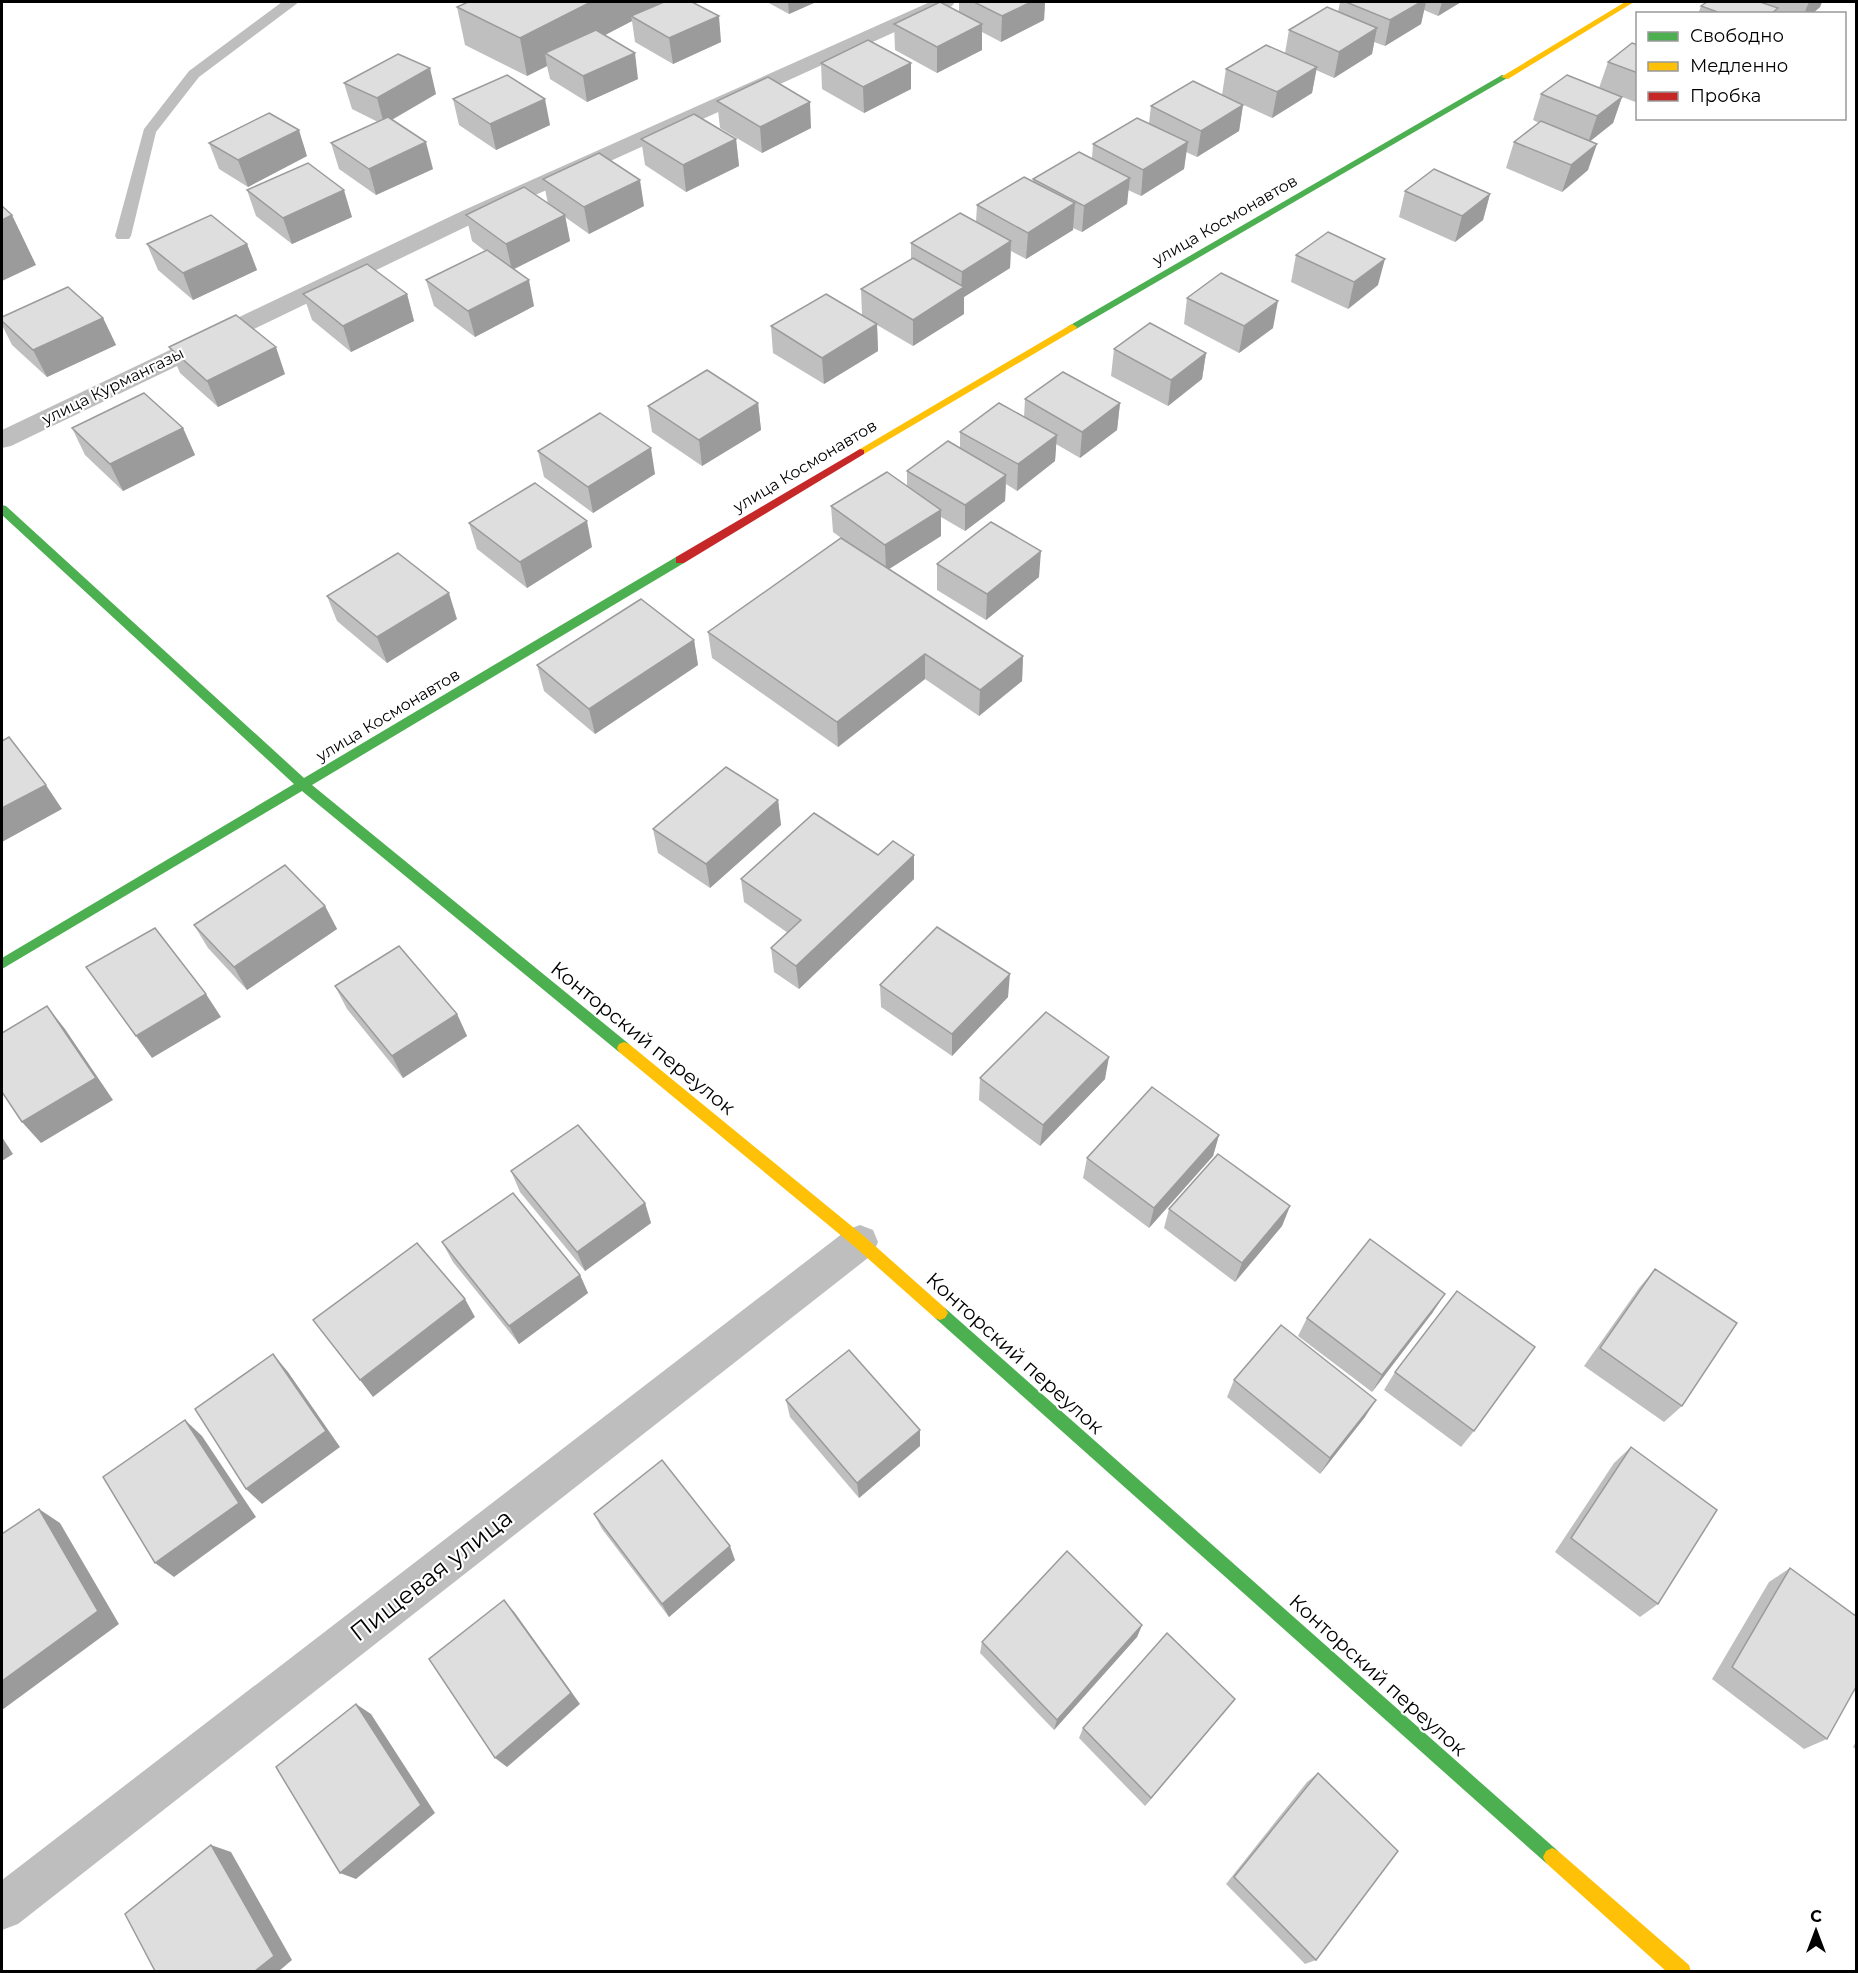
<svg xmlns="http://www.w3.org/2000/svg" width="1858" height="1973" font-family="Montserrat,sans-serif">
	<rect width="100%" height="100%" fill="#fff"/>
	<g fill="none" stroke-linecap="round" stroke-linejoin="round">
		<path fill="#bebebe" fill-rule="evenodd" d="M282,2H299L199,77L156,132L131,236L129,239H117L115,236L144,129L189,71Z"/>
		<g fill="#bebebe" fill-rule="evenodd">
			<path d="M930,2H955L952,6L478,221L11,446L2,448V430L462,211Z"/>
			<path d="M860,1225L873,1230L878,1242L873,1254L18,1924L2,1930V1880L847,1230Z"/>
		</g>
		<g fill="#4caf50" fill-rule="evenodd">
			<path d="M1502,75L1509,77L1076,329H1068L1067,327Z"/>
			<path d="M2,505L6,506L304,778L676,557H684V563L312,785L629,1044L631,1048L629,1052L624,1054L619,1052L302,791L2,969V958L294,784L2,515Z"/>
			<path d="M940,1306L945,1308L1558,1851L1561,1857L1558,1863L1552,1866L1546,1863L935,1318L932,1313L935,1308Z"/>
		</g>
		<g fill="#ffc107" fill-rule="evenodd">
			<path d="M1625,2H1634L1508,79L1501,77Z"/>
			<path d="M1072,324L1077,327L1076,329L864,454H856L855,452Z"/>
			<path d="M624,1042L629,1044L865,1237L945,1308L948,1313L945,1318L940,1320L935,1318L855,1247L619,1052L617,1048L619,1044Z"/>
			<path d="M1552,1848L1558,1851L1689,1965L1691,1972H1667L1546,1863L1543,1857L1546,1851Z"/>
		</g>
		<path fill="#c62828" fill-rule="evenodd" d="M860,449L864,450V454L684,563H676V557Z"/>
	</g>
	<g fill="#bfbfbf">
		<path d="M692,2L721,42L673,64L635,42L632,21L605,35L638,79L587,102L550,79L547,66L527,76L465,45L457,7Z"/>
		<path d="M767,2H816L789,14Z"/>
		<path d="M959,2H1045L1044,20L1001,42L982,32V50L937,73L895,50L894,24L959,12Z"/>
		<path d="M1340,2H1461L1438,16L1424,10L1421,24L1385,46L1374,42L1372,54L1334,78L1316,70L1312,93L1272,118L1222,95L1226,69L1285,53L1289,30L1338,12Z"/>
		<path d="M1707,2H1822L1820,7L1812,14H1698L1701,6Z"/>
		<path d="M1638,45V103L1617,95L1622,97L1613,123L1590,141L1588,170L1562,192L1506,168L1514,142L1539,123L1533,120L1541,94L1599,88L1608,62Z"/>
		<path d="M821,63L911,89L864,113L822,89Z"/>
		<path d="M344,83L436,94L392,120L433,169L376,195L339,169L331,143L378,122L352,109Z"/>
		<path d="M453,99L550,125L496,150L459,125Z"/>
		<path d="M717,101L811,128L762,153L720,128Z"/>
		<path d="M1243,105L1239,131L1197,157L1186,152L1184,169L1141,196L1128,190L1127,204L1082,232L1073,228V230L1026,259L1011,251L1010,268L964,297V314L913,346L877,325L878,351L824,384L773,353L771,326L862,315L861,289L911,260V243L976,222L977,205L1033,181V179L1092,158L1093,144L1149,123L1151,106Z"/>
		<path d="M641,139H736L739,166L686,192L645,165Z"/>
		<path d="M209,143L307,156L248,187L219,169Z"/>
		<path d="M543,179L644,206L589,234L565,217L570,241L514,269L534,306L475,337L434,306L426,280L485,251L472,241L466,215L548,204Z"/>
		<path d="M247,190L352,217L292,244L256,216Z"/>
		<path d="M1405,191L1490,194L1483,220L1455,242L1399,217Z"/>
		<path d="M147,244H247L257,270L193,300L158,270Z"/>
		<path d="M1296,255L1378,285L1348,309L1291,282Z"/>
		<path d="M303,294H407L414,321L351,352L312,320Z"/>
		<path d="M1187,298L1273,328L1239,353L1184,324Z"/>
		<path d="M2,317L103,318L116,345L47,377L12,345L2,325Z"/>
		<path d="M169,347L285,374L218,407L180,373Z"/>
		<path d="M1114,349L1206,353L1202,379L1168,406L1111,376Z"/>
		<path d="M1025,399L1120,403L1117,430L1080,458L1056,444L1055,461L1017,491L1006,484L1005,501L965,531L941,517V536L889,569L1023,656L1022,681L979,716L925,679L838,747L712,658L708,632L848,543L833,532L831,506L907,486V471L960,448V432L1024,417Z"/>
		<path d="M758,403L761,430L702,466L652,432L648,406Z"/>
		<path d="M72,428H183L195,455L123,491L85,455Z"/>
		<path d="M538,451L655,474L593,513L544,477Z"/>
		<path d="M469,523L592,547L527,588L477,549Z"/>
		<path d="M937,564L1039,577L986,620L937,590Z"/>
		<path d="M327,596L457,619L387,663L337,621Z"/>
		<path d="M694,640L698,665L595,734L544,691L537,665Z"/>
		<path d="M778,800L781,825L710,888L658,853L653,829Z"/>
		<path d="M878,855L914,879L799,989L774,972L771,948L788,933L744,902L741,879Z"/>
		<path d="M325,906L337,929L247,990L208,948L194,925Z"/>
		<path d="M880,985L1008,997L952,1056L881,1007Z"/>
		<path d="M335,986L457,1014L467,1036L403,1078L347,1009Z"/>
		<path d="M980,1078L1105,1079L1040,1146L979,1100Z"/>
		<path d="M1219,1135L1213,1156L1149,1228L1083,1178L1087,1158Z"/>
		<path d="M511,1171L645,1203L651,1223L585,1271L520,1192Z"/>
		<path d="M1290,1206L1282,1226L1235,1282L1164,1228L1169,1209Z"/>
		<path d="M442,1242L580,1275L588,1293L519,1344L453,1262Z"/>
		<path d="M1655,1269L1682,1406L1664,1422L1584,1366L1639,1288Z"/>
		<path d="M1433,1312L1372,1392L1298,1336L1307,1318Z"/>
		<path d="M1395,1372L1474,1431L1461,1447L1384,1390Z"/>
		<path d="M1234,1380L1365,1417L1320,1474L1227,1397Z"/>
		<path d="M786,1400L920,1446L859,1498L790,1417Z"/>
		<path d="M1631,1447L1658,1604L1640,1617L1555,1552L1614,1463Z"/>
		<path d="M594,1514L735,1560L669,1617L602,1529Z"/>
		<path d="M1790,1568L1827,1739L1804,1749L1712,1679L1769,1582Z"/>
		<path d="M1142,1625L1137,1637L1054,1730L980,1653L982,1642Z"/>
		<path d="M1235,1699L1227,1709L1145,1806L1079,1738L1083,1728Z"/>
		<path d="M1857,1740V1750L1853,1747Z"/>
		<path d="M1318,1773L1316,1960L1305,1964L1226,1884L1307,1782Z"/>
	</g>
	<g fill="#9b9b9b">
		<path d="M591,2H667L631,16L632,21L557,60L545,53L547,66L527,76L520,38Z"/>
		<path d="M788,2H816L789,14Z"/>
		<path d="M1031,2H1045L1044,20L1001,42L1002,16Z"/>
		<path d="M1421,2H1426L1421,24L1385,46L1390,20Z"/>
		<path d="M1442,2H1461L1438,16Z"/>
		<path d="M1809,2H1822L1820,7L1812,14H1804Z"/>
		<path d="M719,16L721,42L673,64L669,38Z"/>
		<path d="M982,24V50L937,73V47Z"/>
		<path d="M1377,28L1372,54L1334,78L1339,52Z"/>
		<path d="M635,53L638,79L587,102L583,76Z"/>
		<path d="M911,63V89L864,113L863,87Z"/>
		<path d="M1317,67L1312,93L1272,118L1277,92Z"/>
		<path d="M430,68L436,94L384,124L377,98Z"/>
		<path d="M1622,97L1613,123L1588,143L1597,116Z"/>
		<path d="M545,99L550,125L496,150L490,124Z"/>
		<path d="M810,102L811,128L762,153L760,127Z"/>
		<path d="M1243,105L1239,131L1197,157L1201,131Z"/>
		<path d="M299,130L307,156L248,187L238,160Z"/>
		<path d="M736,139L739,166L686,192L683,165Z"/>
		<path d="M426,142L433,169L376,195L369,169Z"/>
		<path d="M1188,142L1184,169L1141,196L1143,170Z"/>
		<path d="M1597,144L1588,170L1562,192L1571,165Z"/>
		<path d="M1130,178L1127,204L1082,232L1084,206Z"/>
		<path d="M640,180L644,206L589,234L584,207Z"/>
		<path d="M344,190L352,217L292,244L283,218Z"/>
		<path d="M1490,194L1483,220L1455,242L1462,216Z"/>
		<path d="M1075,203L1073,230L1026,259L1028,233Z"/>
		<path d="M12,215L36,265L2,281V220Z"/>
		<path d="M565,215L570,241L512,270L506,244Z"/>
		<path d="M1011,241L1010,268L964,297V314L913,346V320L961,289L962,272Z"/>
		<path d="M247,244L257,270L193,300L183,273Z"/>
		<path d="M1385,259L1378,285L1348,309L1354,282Z"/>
		<path d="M529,280L534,306L475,337L468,311Z"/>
		<path d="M407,294L414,321L351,352L343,326Z"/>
		<path d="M1278,301L1273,328L1239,353L1244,326Z"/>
		<path d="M103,318L116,345L47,377L33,350Z"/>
		<path d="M877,324L878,351L824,384L822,358Z"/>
		<path d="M276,347L285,374L218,407L207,381Z"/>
		<path d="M1206,353L1202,379L1168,406L1171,380Z"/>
		<path d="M758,403L761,430L702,466L699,440Z"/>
		<path d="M1120,403L1117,430L1080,458L1082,432Z"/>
		<path d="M183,428L195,455L123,491L110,464Z"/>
		<path d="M1057,435L1055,461L1017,491L1018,464Z"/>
		<path d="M651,448L655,474L593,513L588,487Z"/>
		<path d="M1006,475L1005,501L965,531V505Z"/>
		<path d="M941,510V536L886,571L885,545Z"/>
		<path d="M587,521L592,547L527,588L520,562Z"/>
		<path d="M1041,551L1039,577L986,620L987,594Z"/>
		<path d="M449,593L457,619L387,663L377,637Z"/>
		<path d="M694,640L698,665L595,734L589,709Z"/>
		<path d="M925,654V679L838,747L837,722Z"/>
		<path d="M1023,656L1022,681L979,716L980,690Z"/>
		<path d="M46,785L62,809L2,842V808Z"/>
		<path d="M778,800L781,825L710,888L706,864Z"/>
		<path d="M914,855V879L799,989L796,966Z"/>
		<path d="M325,906L337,929L247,990L234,967Z"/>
		<path d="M1010,974L1008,997L952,1056V1034Z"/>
		<path d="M206,994L221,1017L152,1058L136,1036Z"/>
		<path d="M47,1006L65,1029L113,1100L41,1143L22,1122Z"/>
		<path d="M457,1014L467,1036L403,1078L392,1056Z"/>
		<path d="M1109,1057L1105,1079L1040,1146L1043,1125Z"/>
		<path d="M1219,1135L1213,1156L1149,1228L1154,1208Z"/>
		<path d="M2,1137L13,1154L2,1161Z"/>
		<path d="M645,1203L651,1223L585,1271L577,1252Z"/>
		<path d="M1290,1206L1282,1226L1235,1282L1242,1263Z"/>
		<path d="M580,1275L588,1293L519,1344L509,1326Z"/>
		<path d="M1445,1294L1433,1312L1372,1392L1382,1375Z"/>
		<path d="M465,1299L475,1317L373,1397L360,1380Z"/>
		<path d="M273,1354L288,1372L340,1447L262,1504L246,1489Z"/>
		<path d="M1376,1400L1365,1417L1320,1474L1330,1458Z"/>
		<path d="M185,1420L202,1436L256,1517L174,1577L155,1563Z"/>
		<path d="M920,1430V1446L859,1498L857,1483Z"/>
		<path d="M39,1509L60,1523L119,1624L2,1710V1681Z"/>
		<path d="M730,1546L735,1560L669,1617L662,1604Z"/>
		<path d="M504,1600L515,1613L580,1704L507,1767L495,1758Z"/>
		<path d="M1142,1625L1137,1637L1054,1730L1057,1720Z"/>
		<path d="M1235,1699L1227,1709L1145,1806L1151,1798Z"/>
		<path d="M356,1704L371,1714L435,1813L356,1879L340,1873Z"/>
		<path d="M211,1845L231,1852L292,1960L279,1971H255Z"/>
	</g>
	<g fill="#dedede" stroke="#9b9b9b" stroke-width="1.5">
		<path d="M468,2H591L520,38L457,7Z"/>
		<path d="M664,2H692L719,16L669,38L631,16Z"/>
		<path d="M940,2L982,24L937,47L894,24Z"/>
		<path d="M974,2H1031L1002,16Z"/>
		<path d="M1346,2H1421L1390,20Z"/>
		<path d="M1707,2H1760L1778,8L1771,14H1723L1701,6Z"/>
		<path d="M1327,7L1377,28L1339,52L1289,30Z"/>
		<path d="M596,30L635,53L583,76L545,53Z"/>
		<path d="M868,40L911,63L863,87L821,63Z"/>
		<path d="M1632,43L1638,45V73L1608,62Z"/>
		<path d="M1266,45L1317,67L1277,92L1226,69Z"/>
		<path d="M398,54L430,68L377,98L344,83Z"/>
		<path d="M507,75L545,99L490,124L453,99Z"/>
		<path d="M1567,75L1622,97L1597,116L1541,94Z"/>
		<path d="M768,77L810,102L760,127L717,101Z"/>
		<path d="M1193,81L1243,105L1201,131L1151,106Z"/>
		<path d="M269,113L299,130L238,160L209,143Z"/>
		<path d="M694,114L736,139L683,165L641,139Z"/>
		<path d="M388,117L426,142L369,169L331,143Z"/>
		<path d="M1137,118L1188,142L1143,170L1093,144Z"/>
		<path d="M1541,121L1597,144L1571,165L1514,142Z"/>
		<path d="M1079,152L1130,178L1084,206L1033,179Z"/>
		<path d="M599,153L640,180L584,207L543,179Z"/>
		<path d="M308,163L344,190L283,218L247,190Z"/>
		<path d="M1434,169L1490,194L1462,216L1405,191Z"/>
		<path d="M1024,177L1075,203L1028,233L977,205Z"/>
		<path d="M524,187L565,215L506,244L466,215Z"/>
		<path d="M2,206L12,215L2,220Z"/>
		<path d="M960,213L1011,241L962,272L911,243Z"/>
		<path d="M211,215L247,244L183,273L147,244Z"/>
		<path d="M1328,232L1385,259L1354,282L1296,255Z"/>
		<path d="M487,250L529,280L468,311L426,280Z"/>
		<path d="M913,258L964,287L913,320L861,289Z"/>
		<path d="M367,264L407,294L343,326L303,294Z"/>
		<path d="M1221,273L1278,301L1244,326L1187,298Z"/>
		<path d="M68,287L103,318L33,350L2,321V317Z"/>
		<path d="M826,294L877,324L822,358L771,326Z"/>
		<path d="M236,315L276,347L207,381L169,347Z"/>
		<path d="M1150,323L1206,353L1171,380L1114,349Z"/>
		<path d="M707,370L758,403L699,440L648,406Z"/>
		<path d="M1063,372L1120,403L1082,432L1025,399Z"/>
		<path d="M144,393L183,428L110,464L72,428Z"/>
		<path d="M999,403L1057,435L1018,464L960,432Z"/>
		<path d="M600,413L651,448L588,487L538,451Z"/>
		<path d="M948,441L1006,475L965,505L907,471Z"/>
		<path d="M887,472L941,510L885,545L831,506Z"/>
		<path d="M535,483L587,521L520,562L469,523Z"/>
		<path d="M991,522L1041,551L987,594L937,564Z"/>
		<path d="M841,538L1023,656L980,690L925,654L837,722L708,632Z"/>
		<path d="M398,553L449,593L377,637L327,596Z"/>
		<path d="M641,599L694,640L589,709L537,665Z"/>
		<path d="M9,737L46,785L2,808V741Z"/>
		<path d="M726,767L778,800L706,864L653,829Z"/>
		<path d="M814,813L878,855L893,841L914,855L796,966L771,948L801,920L741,879Z"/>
		<path d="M285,865L325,906L234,967L194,925Z"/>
		<path d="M937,927L1010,974L952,1034L880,985Z"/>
		<path d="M155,928L206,994L136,1036L86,967Z"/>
		<path d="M399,946L457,1014L392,1056L335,986Z"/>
		<path d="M47,1006L96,1078L22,1122L2,1092V1033Z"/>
		<path d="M1046,1012L1109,1057L1043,1125L980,1078Z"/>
		<path d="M1152,1087L1219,1135L1154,1208L1087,1158Z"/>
		<path d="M578,1125L645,1203L577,1252L511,1171Z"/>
		<path d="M1218,1154L1290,1206L1242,1263L1169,1209Z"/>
		<path d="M513,1193L580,1275L509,1326L442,1242Z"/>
		<path d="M1370,1239L1445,1294L1382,1375L1307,1318Z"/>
		<path d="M417,1243L465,1299L360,1380L313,1320Z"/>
		<path d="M1655,1269L1737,1323L1682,1406L1600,1348Z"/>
		<path d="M1457,1291L1535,1347L1474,1431L1395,1372Z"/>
		<path d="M1281,1325L1376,1400L1330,1458L1234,1380Z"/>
		<path d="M849,1350L920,1430L857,1483L786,1400Z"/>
		<path d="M273,1354L326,1431L246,1489L195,1409Z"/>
		<path d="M185,1420L239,1503L155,1563L103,1477Z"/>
		<path d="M1631,1447L1717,1510L1658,1604L1571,1538Z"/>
		<path d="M662,1460L730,1546L662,1604L594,1514Z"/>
		<path d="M39,1509L98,1611L2,1681V1534Z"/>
		<path d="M1067,1551L1142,1625L1057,1720L982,1642Z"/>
		<path d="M1790,1568L1857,1617V1685L1827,1739L1732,1667Z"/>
		<path d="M504,1600L571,1693L495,1758L429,1659Z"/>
		<path d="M1167,1633L1235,1699L1151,1798L1083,1728Z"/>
		<path d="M356,1704L421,1805L340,1873L276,1767Z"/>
		<path d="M1318,1773L1398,1851L1316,1960L1234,1877Z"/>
		<path d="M211,1845L274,1956L255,1971H155L125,1914Z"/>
	</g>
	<g text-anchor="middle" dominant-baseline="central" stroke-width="4.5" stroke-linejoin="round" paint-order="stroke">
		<g font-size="16" fill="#000" stroke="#fff">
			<text transform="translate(1225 220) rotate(-30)">улица Космонавтов</text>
			<text transform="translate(113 386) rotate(-26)">улица Курмангазы</text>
			<text transform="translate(805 466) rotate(-31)">улица Космонавтов</text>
			<text transform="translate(388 715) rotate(-31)">улица Космонавтов</text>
		</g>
		<g font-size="20" fill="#000" stroke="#fff">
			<text transform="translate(643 1038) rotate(39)">Конторский переулок</text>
			<text transform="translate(1015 1353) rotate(42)">Конторский переулок</text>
			<text transform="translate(1378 1675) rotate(42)">Конторский переулок</text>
		</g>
		<g font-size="24" fill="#000" stroke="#fff">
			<text transform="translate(431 1575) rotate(-38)">Пищевая улица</text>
		</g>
	</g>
	<rect width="1858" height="1973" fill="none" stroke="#000000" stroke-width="6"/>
	<rect x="1636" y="12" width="210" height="108" fill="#ffffff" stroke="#999999" stroke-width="1.5"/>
	<rect x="1648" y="32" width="30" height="9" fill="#4caf50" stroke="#999999" stroke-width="1.5"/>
	<text x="1690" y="42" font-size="18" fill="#000000">Свободно</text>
	<rect x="1648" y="62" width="30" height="9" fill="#ffc107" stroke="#999999" stroke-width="1.5"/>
	<text x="1690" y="72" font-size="18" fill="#000000">Медленно</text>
	<rect x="1648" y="92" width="30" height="9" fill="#c62828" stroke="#999999" stroke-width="1.5"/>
	<text x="1690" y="102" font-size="18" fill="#000000">Пробка</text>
	<g transform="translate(1816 1931)" stroke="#ffffff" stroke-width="4.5" paint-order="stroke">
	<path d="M0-4.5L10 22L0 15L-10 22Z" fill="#000000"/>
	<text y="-9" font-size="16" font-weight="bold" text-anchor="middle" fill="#000000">С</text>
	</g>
</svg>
